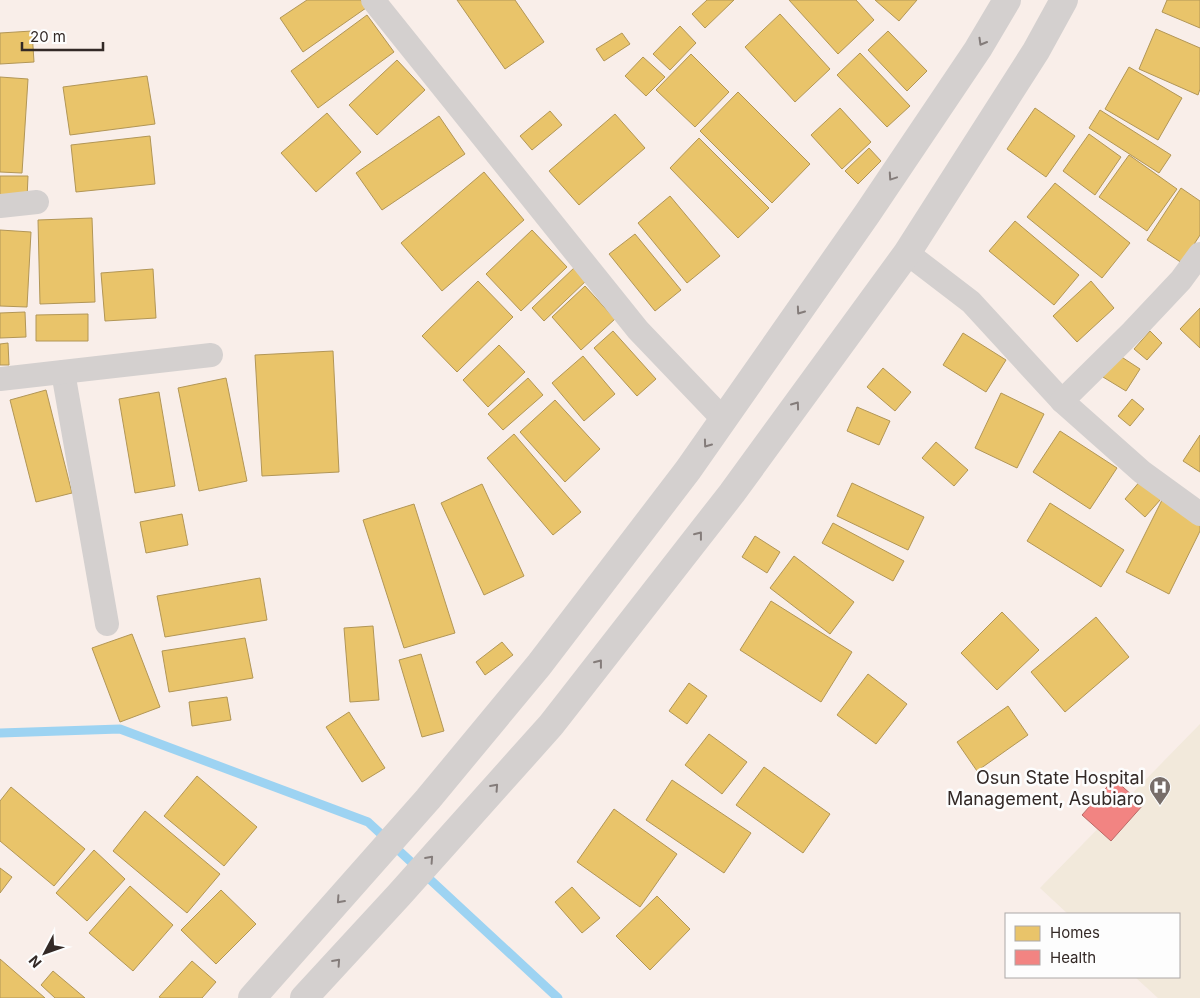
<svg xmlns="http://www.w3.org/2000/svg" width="1200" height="998" font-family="Inter,sans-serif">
	<rect width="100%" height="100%" fill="#f9eee9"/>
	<path fill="#f2e9db" d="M1200,724V998H1158L1135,977H1179V914H1068L1040,888Z"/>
	<g fill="#e9c46a" stroke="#b29656">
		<path d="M307,0H361L366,8L303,52L280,18Z"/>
		<path d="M457,0H515L544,42L505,69Z"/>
		<path d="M707,0H734L705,28L692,14Z"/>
		<path d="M789,0H856L874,20L838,54Z"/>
		<path d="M875,0H917L899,21Z"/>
		<path d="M1167,0H1200V28L1162,12Z"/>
		<path d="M780,14L830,69L795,102L745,47Z"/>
		<path d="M367,15L394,52L318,108L291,71Z"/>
		<path d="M680,26L696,43L670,70L653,54Z"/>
		<path d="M1156,29L1200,48V89L1198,95L1139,69Z"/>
		<path d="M32,31L34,62L0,64V33Z"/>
		<path d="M888,31L927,71L907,91L868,50Z"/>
		<path d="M622,33L630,44L604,61L596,49Z"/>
		<path d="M860,53L910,106L887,127L837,75Z"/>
		<path d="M691,54L729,92L695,127L656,90Z"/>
		<path d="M643,57L665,77L646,96L625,76Z"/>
		<path d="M397,60L425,90L377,135L349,105Z"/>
		<path d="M1129,67L1182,98L1158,140L1105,109Z"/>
		<path d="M147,76L155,124L70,135L63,87Z"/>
		<path d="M0,77L28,79L22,173L0,172Z"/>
		<path d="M738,92L810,164L772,203L700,131Z"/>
		<path d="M840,108L871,142L842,169L811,135Z"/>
		<path d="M1035,108L1075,136L1046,177L1007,149Z"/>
		<path d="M1100,110L1171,155L1159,173L1089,128Z"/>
		<path d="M550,111L562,125L532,150L520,136Z"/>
		<path d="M327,113L361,152L316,192L281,153Z"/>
		<path d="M615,114L645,148L579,205L549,171Z"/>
		<path d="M439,116L465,154L382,210L356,173Z"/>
		<path d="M1089,134L1121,157L1095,195L1063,171Z"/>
		<path d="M150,136L155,184L76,192L71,145Z"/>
		<path d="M699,138L769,208L738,238L670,168Z"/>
		<path d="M869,148L881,161L858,184L845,171Z"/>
		<path d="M1129,155L1177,189L1147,231L1099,197Z"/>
		<path d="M484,172L524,220L442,291L401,243Z"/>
		<path d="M0,176H28L27,199H0Z"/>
		<path d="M1055,183L1130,243L1102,278L1027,217Z"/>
		<path d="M1181,188L1200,201V235L1182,263L1147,240Z"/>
		<path d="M670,196L720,256L687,283L638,223Z"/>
		<path d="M92,218L95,302L40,304L38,220Z"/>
		<path d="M1015,221L1079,275L1054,305L989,251Z"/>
		<path d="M0,230L31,232L27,307L0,306Z"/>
		<path d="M532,230L567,267L521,311L486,274Z"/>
		<path d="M635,234L681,290L655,311L609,254Z"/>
		<path d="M576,266L588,279L544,321L532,308Z"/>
		<path d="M153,269L156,318L105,321L101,273Z"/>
		<path d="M478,281L513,317L457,372L422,336Z"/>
		<path d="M1091,281L1114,308L1077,342L1053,316Z"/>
		<path d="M585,286L615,319L581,350L552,317Z"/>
		<path d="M1200,308V348L1180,329Z"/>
		<path d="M25,312L26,337L0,338V313Z"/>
		<path d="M88,314V341H36V315Z"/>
		<path d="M613,331L656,379L637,396L594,348Z"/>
		<path d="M1150,331L1162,343L1147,360L1134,349Z"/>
		<path d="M963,333L1006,360L986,392L943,365Z"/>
		<path d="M8,343L9,365H0V344Z"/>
		<path d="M499,345L525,372L488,407L463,380Z"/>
		<path d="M333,351L339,472L262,476L255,355Z"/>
		<path d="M1117,354L1140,369L1126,391L1103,377Z"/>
		<path d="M583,356L615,394L584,421L552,383Z"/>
		<path d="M883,368L911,392L895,411L867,387Z"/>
		<path d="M226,378L247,481L199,491L178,388Z"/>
		<path d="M528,378L543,395L503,430L488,414Z"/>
		<path d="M46,390L72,493L36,502L10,400Z"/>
		<path d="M159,392L175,486L135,493L119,399Z"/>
		<path d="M1001,393L1044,414L1017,468L975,448Z"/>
		<path d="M1132,399L1144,409L1130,426L1118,416Z"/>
		<path d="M555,400L600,449L565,482L520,432Z"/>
		<path d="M857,407L890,421L879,445L847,431Z"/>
		<path d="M1060,431L1117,468L1090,509L1033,472Z"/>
		<path d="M514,434L581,512L553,535L487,458Z"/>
		<path d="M1200,435V472L1183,461Z"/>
		<path d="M936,442L968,470L954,486L922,458Z"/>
		<path d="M1141,480L1161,499L1145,517L1125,499Z"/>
		<path d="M852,483L924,517L908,550L837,516Z"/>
		<path d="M482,484L524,576L484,595L441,503Z"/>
		<path d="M1162,500L1200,519V531L1169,594L1126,572Z"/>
		<path d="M1050,503L1124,550L1101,587L1027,541Z"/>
		<path d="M414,504L455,633L404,648L363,520Z"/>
		<path d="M182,514L188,545L146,553L140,522Z"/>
		<path d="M833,523L904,561L893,581L822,543Z"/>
		<path d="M755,536L780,552L767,573L742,557Z"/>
		<path d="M794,556L854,602L830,634L770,588Z"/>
		<path d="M260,578L267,620L165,637L157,596Z"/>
		<path d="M771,601L852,652L821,702L740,650Z"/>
		<path d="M1002,612L1039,650L997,690L961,653Z"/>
		<path d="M1096,617L1129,657L1065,712L1031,672Z"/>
		<path d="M373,626L379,700L350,702L344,628Z"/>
		<path d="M132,634L160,707L120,722L92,648Z"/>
		<path d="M245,638L253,678L169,692L162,651Z"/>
		<path d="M502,642L513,655L485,675L476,662Z"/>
		<path d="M421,654L444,731L422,737L399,660Z"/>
		<path d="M868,674L907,704L876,744L837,715Z"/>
		<path d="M689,683L707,696L687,724L669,711Z"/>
		<path d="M227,697L231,720L192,726L189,702Z"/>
		<path d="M1008,706L1028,735L977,771L957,742Z"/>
		<path d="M349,712L385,768L362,782L326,727Z"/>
		<path d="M709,734L747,762L722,794L685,765Z"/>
		<path d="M764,767L830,814L803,853L736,805Z"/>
		<path d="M197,776L257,827L224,866L164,816Z"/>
		<path d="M672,780L751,833L724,873L646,820Z"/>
		<path d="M11,787L85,849L54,886L0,841V801Z"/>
		<path d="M614,809L677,854L640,907L577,862Z"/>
		<path d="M145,811L220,874L187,913L113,851Z"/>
		<path d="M94,850L125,879L87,921L56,893Z"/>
		<path d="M0,868L12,877L0,893Z"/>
		<path d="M130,886L173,925L133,971L89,933Z"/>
		<path d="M572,887L600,918L582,933L555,902Z"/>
		<path d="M221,890L256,924L216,964L181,930Z"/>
		<path d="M657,896L690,929L650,970L616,936Z"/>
		<path d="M0,959L45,998H0Z"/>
		<path d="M192,961L216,982L202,998H161L159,997Z"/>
		<path d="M53,971L85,998H55L41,985Z"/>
	</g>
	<path fill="#f28482" stroke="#b96966" d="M1114,779L1143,805L1111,841L1082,815Z"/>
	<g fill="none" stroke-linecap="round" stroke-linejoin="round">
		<path stroke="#9dd3f2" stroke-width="9" d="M0,733L120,729L368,822L558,998"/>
		<g stroke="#d4d0cf" stroke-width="24">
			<path d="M373,0L638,330L724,420"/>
			<path d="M0,206L37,202"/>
			<path d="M907,253L971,302L1062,401L1142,472L1200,514"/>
			<path d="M63,372L107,624"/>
			<path d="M0,379L211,355"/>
			<path d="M1062,401L1132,332L1181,280L1200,254"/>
		</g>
		<g stroke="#d4d0cf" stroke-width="28">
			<path d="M252,998L428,799L539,665L688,470L867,214L978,49L1007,0"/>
			<path d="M304,998L399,895L551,725L732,493L907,253L1036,51L1064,0"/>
		</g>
	</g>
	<defs><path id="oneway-chevron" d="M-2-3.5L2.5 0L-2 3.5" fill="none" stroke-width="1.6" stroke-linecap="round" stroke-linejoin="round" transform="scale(1.25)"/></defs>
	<g stroke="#847c7a">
		<use href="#oneway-chevron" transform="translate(982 42) rotate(120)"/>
		<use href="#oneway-chevron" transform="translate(892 177) rotate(124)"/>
		<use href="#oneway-chevron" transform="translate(800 311) rotate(125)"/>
		<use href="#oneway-chevron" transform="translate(796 405) rotate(-54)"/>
		<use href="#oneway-chevron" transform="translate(707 444) rotate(126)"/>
		<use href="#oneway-chevron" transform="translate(699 535) rotate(-52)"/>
		<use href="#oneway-chevron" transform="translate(599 663) rotate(-52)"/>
		<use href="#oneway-chevron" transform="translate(495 787) rotate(-48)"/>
		<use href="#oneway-chevron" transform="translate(430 859) rotate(-48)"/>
		<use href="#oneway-chevron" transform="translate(340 900) rotate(132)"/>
		<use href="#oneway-chevron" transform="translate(337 962) rotate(-48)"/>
	</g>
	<defs>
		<g id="hospital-pin" transform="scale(1.125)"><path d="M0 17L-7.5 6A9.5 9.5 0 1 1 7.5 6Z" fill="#786e6a" stroke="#fdfdfd"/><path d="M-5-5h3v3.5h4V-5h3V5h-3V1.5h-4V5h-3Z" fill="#fff"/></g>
	</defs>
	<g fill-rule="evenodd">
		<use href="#hospital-pin" x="1160" y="787"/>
	</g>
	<g text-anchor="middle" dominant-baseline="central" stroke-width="5" stroke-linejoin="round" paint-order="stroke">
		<g font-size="18" fill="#332926" stroke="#fdfdfd" text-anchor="end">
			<text x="1144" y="777">Osun State Hospital<tspan x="1144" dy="21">Management, Asubiaro</tspan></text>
		</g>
	</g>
	<rect x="1005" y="913" width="175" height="65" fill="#fdfdfd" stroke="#aca8a7"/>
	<rect x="1015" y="926" width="25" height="15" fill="#e9c46a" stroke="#aca8a7"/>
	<text x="1050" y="938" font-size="15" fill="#332926">Homes</text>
	<rect x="1015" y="950" width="25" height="15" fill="#f28482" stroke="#aca8a7"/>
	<text x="1050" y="963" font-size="15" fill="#332926">Health</text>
	<g transform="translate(45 953) rotate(229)" stroke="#fdfdfd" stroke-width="4" paint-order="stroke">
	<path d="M0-4L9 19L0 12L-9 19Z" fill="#332926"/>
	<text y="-8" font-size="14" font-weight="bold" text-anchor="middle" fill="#332926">N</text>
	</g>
	<path d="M22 42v8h81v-8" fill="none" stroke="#332926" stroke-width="2.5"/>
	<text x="30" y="42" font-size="15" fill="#332926" stroke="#fdfdfd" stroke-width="4" paint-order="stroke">20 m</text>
</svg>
